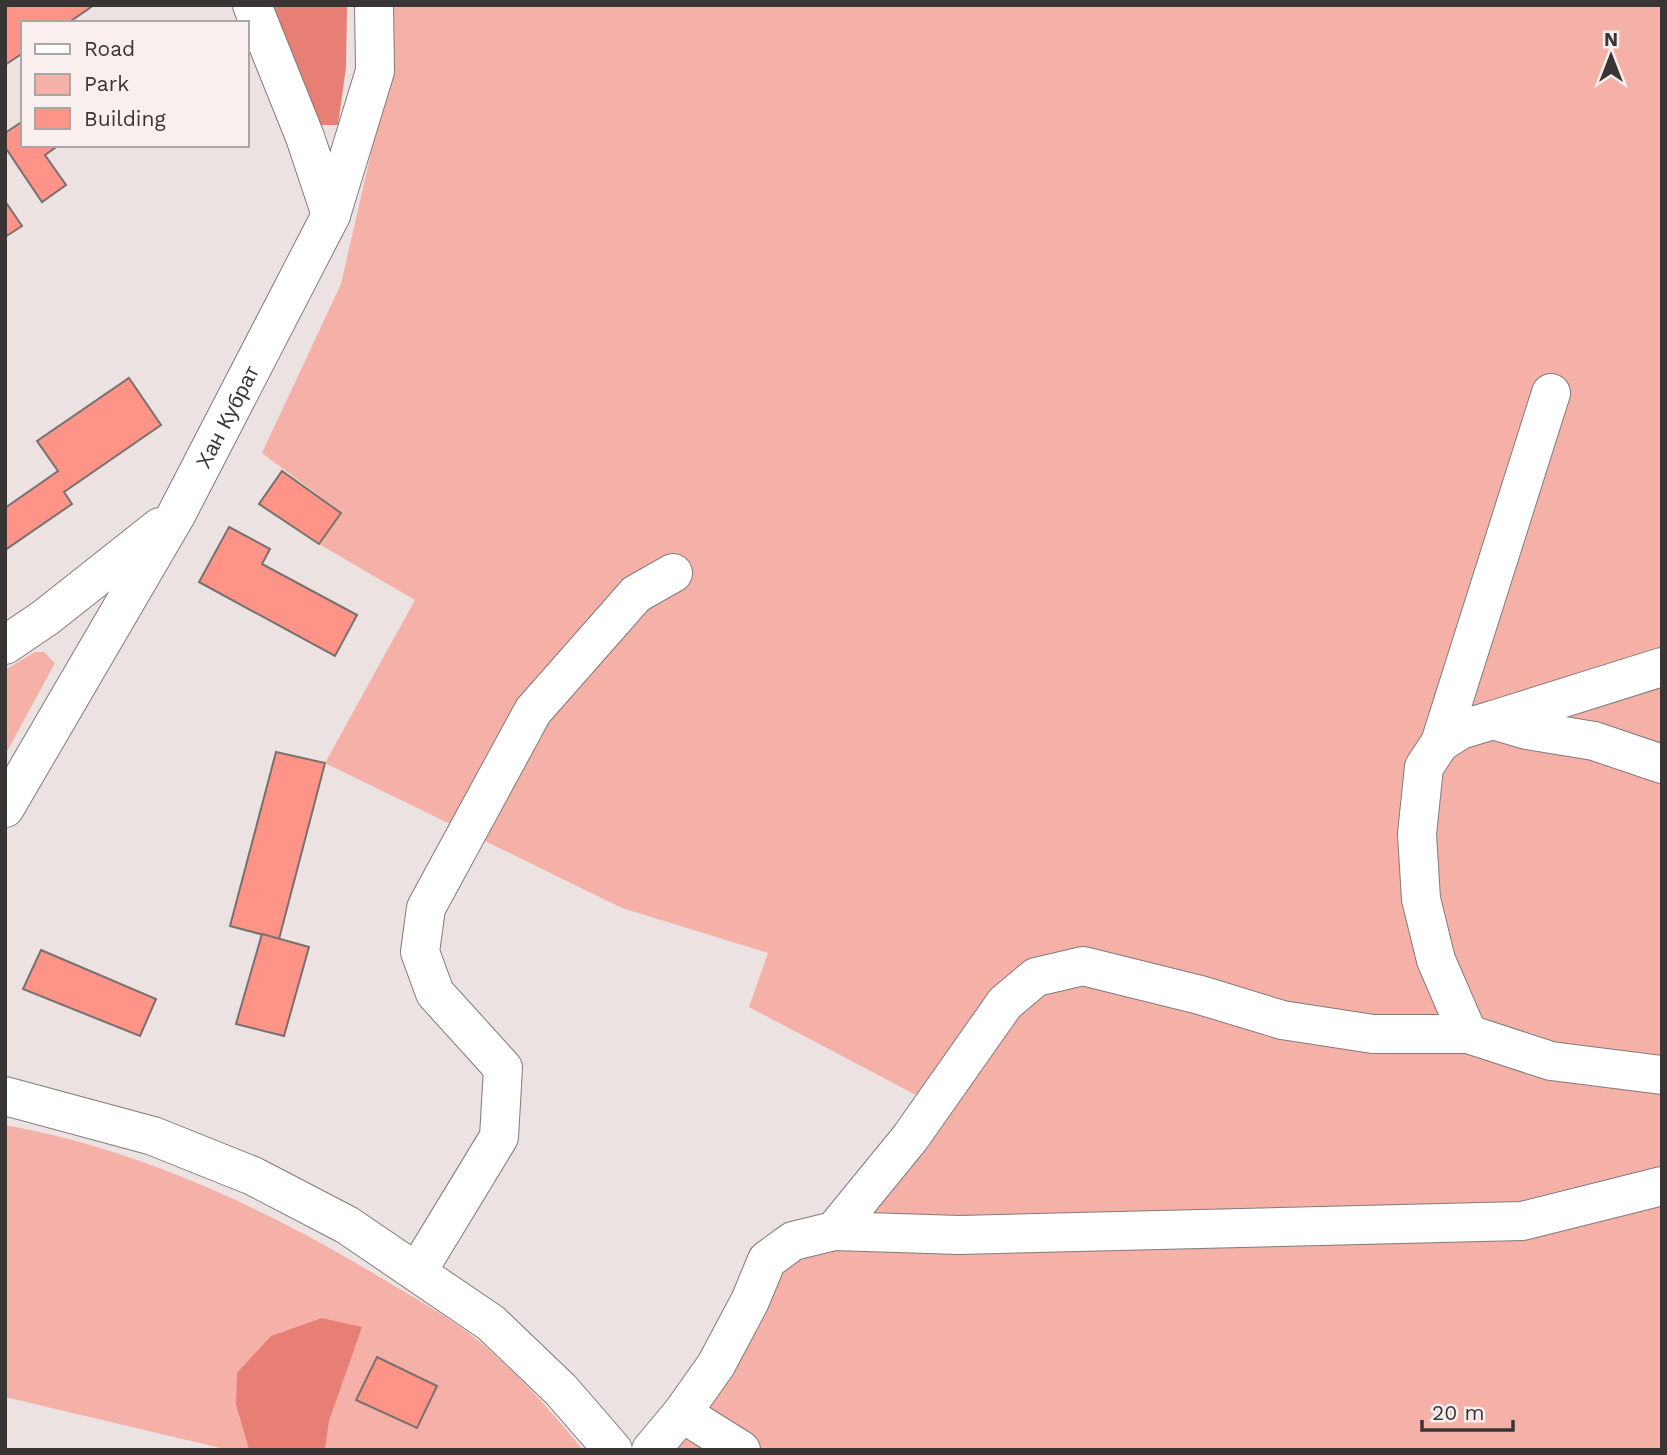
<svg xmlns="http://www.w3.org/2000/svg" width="1667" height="1455" font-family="'Work Sans',sans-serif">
	<rect width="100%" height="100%" fill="#ebe2e1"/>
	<g fill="#f5b0a8">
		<path d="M384,5H1662V1450H628L690,1398L750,1276L838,1217L918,1096L749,1007L768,953L622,908L325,763L415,600L319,544L341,512L262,453L341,284L379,118Z"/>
		<path d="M35,652H44L55,663L5,755V670Z"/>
		<path d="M5,1125C138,1149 258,1205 373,1273C410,1296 446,1314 480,1342C519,1375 551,1411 583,1450H325L329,1421L361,1328L322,1318L236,1405L249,1450H229L5,1397Z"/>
	</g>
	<g fill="#e77f75">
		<path d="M269,5H347L346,67L338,125H316Z"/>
		<path d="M322,1318L362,1327L329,1421L325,1450H249L236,1405L237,1373L271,1336Z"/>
	</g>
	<g fill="#fe9488" stroke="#78706f" stroke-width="2">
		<path d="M5,5H94L68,23H23V53L5,65Z"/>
		<path d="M23,121V145H59L45,155L66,185L42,202L5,147V133Z"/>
		<path d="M5,201L22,226L5,237Z"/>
		<path d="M129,378L161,425L64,492L72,504L5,550V508L58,471L37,441Z"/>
		<path d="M282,471L341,513L319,544L259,504Z"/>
		<path d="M229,527L270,549L262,564L357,615L335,656L199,582Z"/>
		<path d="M276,752L325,763L279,939L230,926Z"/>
		<path d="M262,934L309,947L284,1036L236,1024Z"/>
		<path d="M41,950L156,999L140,1036L23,989Z"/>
		<path d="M377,1357L437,1386L417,1428L356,1400Z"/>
	</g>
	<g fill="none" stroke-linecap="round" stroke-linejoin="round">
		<g stroke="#827b7a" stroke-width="40">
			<g id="minor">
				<path d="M331,215L375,71L374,5"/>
				<path d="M5,645L45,618L160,527"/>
				<path d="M1493,720L1662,667"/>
				<path d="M1440,743L1551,393"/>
				<path id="s1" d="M5,808L176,515L331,215L305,137L252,5"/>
				<path d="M1468,1034L1436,960L1421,899L1417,834L1424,767L1440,743L1460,730L1493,720L1527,730L1594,741L1662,764"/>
				<path d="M5,1096L153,1136L253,1176L347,1225L491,1323L561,1390L613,1450"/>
				<path d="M834,1231L910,1138L1005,1003L1036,977L1083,966L1200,995L1282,1020L1373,1034H1468L1551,1061L1662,1075"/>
				<path d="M417,1272L499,1137L503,1068L435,993L420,952L426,908L533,711L636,594L673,573"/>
				<path d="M682,1413L741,1450"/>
				<path d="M651,1450L682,1413L716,1365L750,1301L767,1260L793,1241L834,1231L960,1235L1522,1221L1662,1186"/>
			</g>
		</g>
		<use href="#minor" stroke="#fff" stroke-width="38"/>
	</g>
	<g text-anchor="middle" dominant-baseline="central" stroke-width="5" stroke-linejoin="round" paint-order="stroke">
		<g font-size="21" fill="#393535" stroke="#f8efee">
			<text stroke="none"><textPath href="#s1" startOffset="450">Хан Кубрат</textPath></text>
		</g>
	</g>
	<rect width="1667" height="1455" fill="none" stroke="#393535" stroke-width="14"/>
	<rect x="21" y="21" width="228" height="126" fill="#f8efee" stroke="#aca5a4" stroke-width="2"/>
	<rect x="35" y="44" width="35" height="10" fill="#ffffff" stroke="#aca5a4" stroke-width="2"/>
	<text x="84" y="56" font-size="21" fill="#393535">Road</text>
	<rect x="35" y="74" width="35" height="21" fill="#f5b0a8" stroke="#aca5a4" stroke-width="2"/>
	<text x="84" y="91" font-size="21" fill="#393535">Park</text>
	<rect x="35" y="108" width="35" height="21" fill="#fe9488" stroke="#aca5a4" stroke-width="2"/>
	<text x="84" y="126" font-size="21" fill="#393535">Building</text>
	<g transform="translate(1611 56)" stroke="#f8efee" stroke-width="5" paint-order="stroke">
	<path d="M0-5L12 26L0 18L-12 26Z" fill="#393535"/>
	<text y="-10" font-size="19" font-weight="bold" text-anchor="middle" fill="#393535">N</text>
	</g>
	<path d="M1422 1420v10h91v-10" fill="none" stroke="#393535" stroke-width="3.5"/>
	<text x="1432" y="1420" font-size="21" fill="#393535" stroke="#f8efee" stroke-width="5" paint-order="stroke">20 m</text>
</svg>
